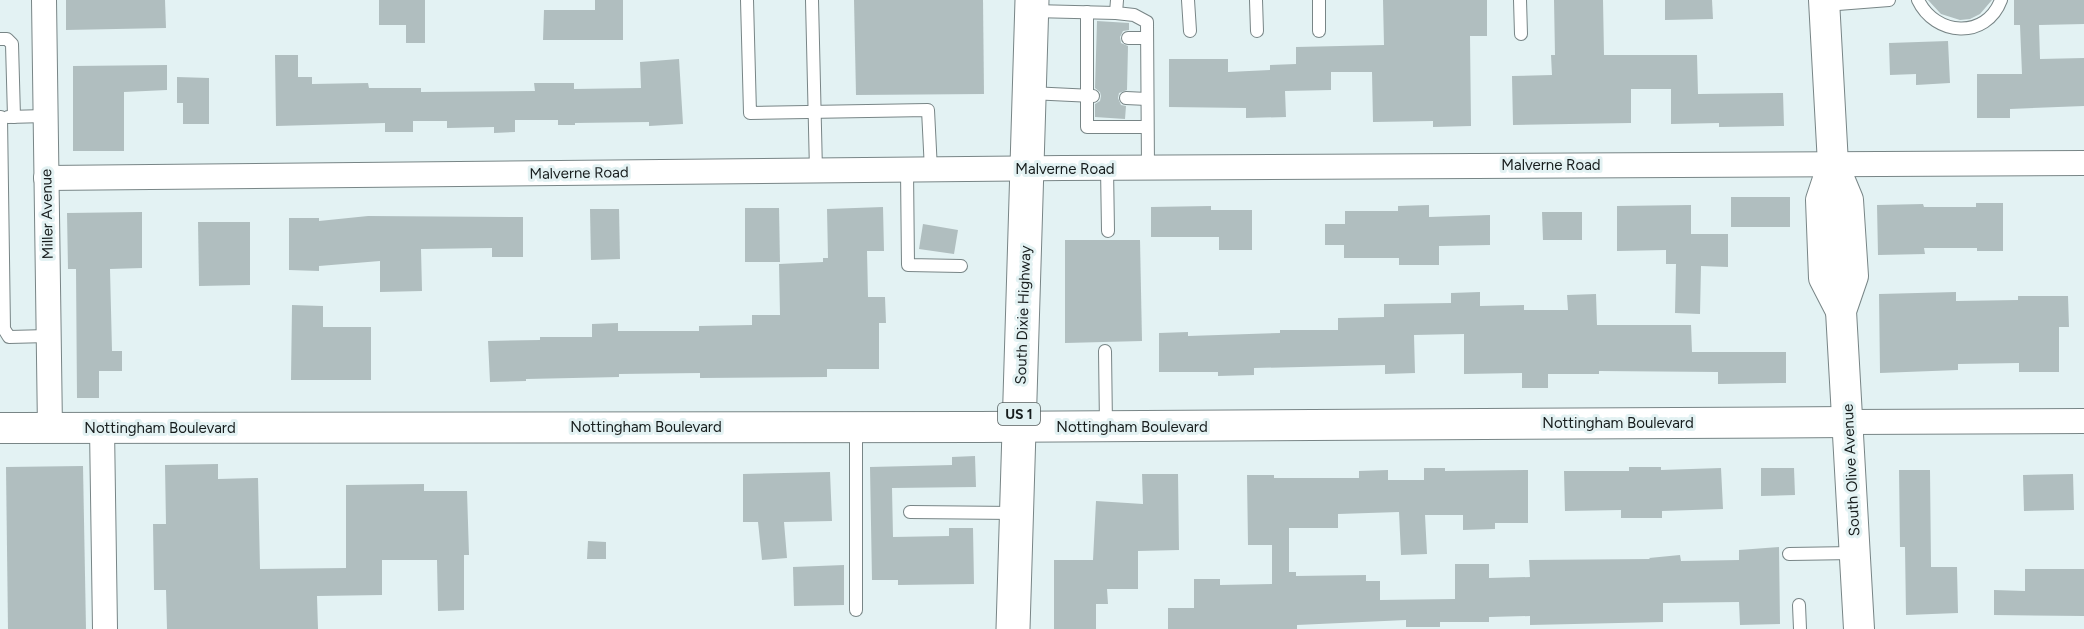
<svg xmlns="http://www.w3.org/2000/svg" width="2084" height="629" font-family="Figtree,sans-serif">
	<rect width="100%" height="100%" fill="#e3f2f3"/>
	<g fill="#b0bebf">
		<path d="M66,0H165L166,28L66,30Z"/>
		<path d="M379,0H425V43H406V25H379Z"/>
		<path d="M595,0H623V40H543L544,10H595Z"/>
		<path d="M854,0H983L984,94L856,95Z"/>
		<path d="M1383,0H1487V36H1470L1471,126L1433,127V121L1373,122L1372,72H1331V90L1285,91L1286,117L1246,118V108L1169,107V59H1228V72L1270,70V65L1296,64V47L1384,45Z"/>
		<path d="M1554,0H1603L1604,55H1697L1698,94L1783,93L1784,126L1719,127V123L1671,124V89H1631V123L1513,125L1512,76L1552,75L1551,55H1555Z"/>
		<path d="M1665,0H1712L1713,19L1665,20Z"/>
		<path d="M1928,0H1992L1980,14L1970,19L1960,20L1941,14Z"/>
		<path d="M2014,0H2084V24L2039,25L2040,59L2084,58V106L2010,109V118H1977V74H2022L2020,25H2014Z"/>
		<path d="M1097,21L1129,23V30L1123,31L1120,37L1121,43L1128,46L1127,90L1119,93L1118,98L1121,105L1126,106L1125,119L1095,117V104L1100,101L1101,96L1100,92L1095,88Z"/>
		<path d="M1948,41L1950,83L1916,85V74L1890,75L1889,43Z"/>
		<path d="M275,55H298V77H312V84L368,83L369,88H421V92L535,91L534,83H574V89L641,88L640,62L679,59L683,124L649,126V122L575,123V125H558V120H515V132L494,133V127L447,128V121H413V132H385V123L276,126Z"/>
		<path d="M167,65V90L124,92V151H73V66Z"/>
		<path d="M177,77L209,78V124H183V103H177Z"/>
		<rect x="1731" y="197" width="59" height="30"/>
		<path d="M1976,203H2003V251H1977V248H1924L1925,254L1878,255L1877,205L1923,204L1924,207H1976Z"/>
		<path d="M1429,205V217L1490,215V245L1439,246V265H1399V258H1344V245H1325V224H1345V211H1398V206Z"/>
		<path d="M1691,205V234H1728V267L1701,266L1700,314L1675,313L1676,264H1666V250L1617,251V206Z"/>
		<path d="M1211,206V210H1252V250H1219V237H1151V207Z"/>
		<path d="M883,207L884,251H867L868,297H885L886,323H879V369H827V377L700,378V373L619,374V377L526,379V381L490,382L488,341L540,340V337H592V324L618,323V331H699V326L752,325V315H780L779,264L823,262V258H828L827,209Z"/>
		<path d="M745,208H779L780,262H745Z"/>
		<path d="M590,209H619L620,259L591,260Z"/>
		<path d="M142,212V268L110,269L112,351H122V371H99V398H77L76,269H68L67,213Z"/>
		<path d="M1542,212H1582V240H1543Z"/>
		<path d="M368,216L523,217V257H492V248L421,249L422,291L380,292V261L319,266V271L289,270V218H319V221Z"/>
		<path d="M198,222H250V285L199,286Z"/>
		<path d="M923,224L958,230L954,254L919,249Z"/>
		<path d="M1065,240H1140L1142,341L1065,343Z"/>
		<path d="M1480,292V306L1524,305V310H1568L1567,295L1596,294L1597,325H1691L1692,352H1786V383L1718,384V372L1599,371V374H1548V388H1522V373L1464,374V334L1414,335L1415,373L1385,374V365L1254,368V375L1218,376V372H1159V333L1188,332V336L1280,333V330H1338V318L1384,317V304L1451,303V293Z"/>
		<path d="M1956,292V301L2018,300V296H2068L2069,327H2059V372H2019V363L1958,364V370L1880,373L1879,294Z"/>
		<path d="M292,305L323,306V327H371V380H291Z"/>
		<path d="M975,456L976,487L892,488L893,537L949,536V528H973L974,584L898,585V580H872L870,467L952,465V457Z"/>
		<path d="M218,464V479L258,478L260,569L346,568V485L424,484V491H467L469,555H464V610L438,611L437,560H382V595L317,596L318,629H167L166,590H154L153,524H166L165,465Z"/>
		<path d="M83,466L86,629H8L6,467Z"/>
		<path d="M1629,467H1661V470L1721,468L1723,509L1662,511V518H1621V510L1565,511L1564,471H1629Z"/>
		<path d="M1424,468H1445V471L1528,470V523H1495V529L1463,530V515H1425L1427,554L1401,555L1399,512L1338,514V528H1289V572H1296V576L1366,575V581H1380V600L1455,599V564H1489V578L1530,577L1529,560L1650,559L1649,558L1680,555L1681,561L1739,560V550L1779,547L1780,624L1740,625L1739,602L1663,603V622L1530,625V616L1489,617V622H1440V627H1406V620L1297,625V629H1168V608H1194V579H1220V585L1272,584V545H1248L1247,475H1274V478H1359V471L1388,470V480H1424Z"/>
		<path d="M1761,468H1794L1795,495L1761,496Z"/>
		<path d="M1899,470H1930L1931,567H1957L1958,613L1906,615L1905,547H1900Z"/>
		<path d="M830,472L832,521L784,522L787,558L762,560L758,522H743V474Z"/>
		<path d="M1142,474H1178L1179,550L1138,551V589H1107L1108,604H1096V629H1054V560H1093L1096,501L1143,504Z"/>
		<path d="M2073,474L2074,510L2024,511L2023,475Z"/>
		<path d="M588,541L606,542V559H587Z"/>
		<path d="M844,565V605L794,606L793,567Z"/>
		<path d="M2025,569H2084V616L1994,615V590L2025,591Z"/>
	</g>
	<g fill="none" stroke-linecap="round" stroke-linejoin="round">
		<g stroke="#788586" stroke-width="14">
			<g id="service">
				<path d="M747,0L750,113L928,110L931,170"/>
				<path d="M812,0L816,171"/>
				<path d="M1117,0L1116,13L1134,15L1147,22L1148,168"/>
				<path d="M1188,0L1190,31"/>
				<path d="M1256,0L1257,31"/>
				<path d="M1319,0V31"/>
				<path d="M1520,0L1521,34"/>
				<path d="M1918,0C1935,36 1986,40 2001,0"/>
				<path d="M1825,5L1889,0"/>
				<path d="M1033,11L1116,13"/>
				<path d="M1087,12V127H1147"/>
				<path d="M1128,38H1147"/>
				<path d="M0,39H7L12,44L14,117"/>
				<path d="M1030,93L1093,96"/>
				<path d="M1126,98L1147,99"/>
				<path d="M1,117L4,329L9,337L48,336"/>
				<path d="M8,117L45,116"/>
				<path d="M1107,168L1108,231"/>
				<path d="M907,170L908,265L961,266"/>
				<path d="M1105,351L1106,426"/>
				<path d="M856,427V610"/>
				<path d="M910,512L1015,513"/>
				<path d="M1789,554L1854,553"/>
				<path d="M1799,605L1800,629"/>
			</g>
		</g>
		<g stroke="#788586" stroke-width="26">
			<g id="minor">
				<path d="M44,0L50,429"/>
				<path d="M46,178L1063,168L2084,163"/>
				<path d="M1848,422L2084,421"/>
				<path d="M102,428L105,629"/>
			</g>
		</g>
		<g stroke="#788586" stroke-width="32">
			<g id="tertiary">
				<path d="M1824,0L1833,164L1848,200L1853,276L1841,311L1859,629"/>
				<path d="M1833,164L1821,200L1824,278L1841,311"/>
				<path d="M0,428L980,427L1848,422"/>
			</g>
		</g>
		<g stroke="#788586" stroke-width="35">
			<path id="primary" d="M1013,629L1032,0"/>
		</g>
		<use href="#service" stroke="#fff" stroke-width="12"/>
		<use href="#minor" stroke="#fff" stroke-width="24"/>
		<use href="#tertiary" stroke="#fff" stroke-width="30"/>
		<use href="#primary" stroke="#fff" stroke-width="33"/>
	</g>
	<g text-anchor="middle" dominant-baseline="central" stroke-width="6" stroke-linejoin="round" paint-order="stroke">
		<rect fill="#e3f2f3" stroke="#545d5d" stroke-width="1.5" x="998" y="403" width="42" height="22" rx="4.5"/>
		<g font-size="14" font-weight="bold" fill="#171d1d">
			<text x="1019" y="414">US 1</text>
		</g>
		<g font-size="15" fill="#171d1d" stroke="#e3f2f3">
			<text x="1551" y="165">Malverne Road</text>
			<text x="1065" y="169">Malverne Road</text>
			<text transform="translate(579 173) rotate(-1)">Malverne Road</text>
			<text transform="translate(47 214) rotate(-91)">Miller Avenue</text>
			<text transform="translate(1023 315) rotate(-88)">South Dixie Highway</text>
			<text x="1618" y="423">Nottingham Boulevard</text>
			<text x="646" y="427">Nottingham Boulevard</text>
			<text x="1132" y="427">Nottingham Boulevard</text>
			<text x="160" y="428">Nottingham Boulevard</text>
			<text transform="translate(1851 470) rotate(-93)">South Olive Avenue</text>
		</g>
	</g>
</svg>
